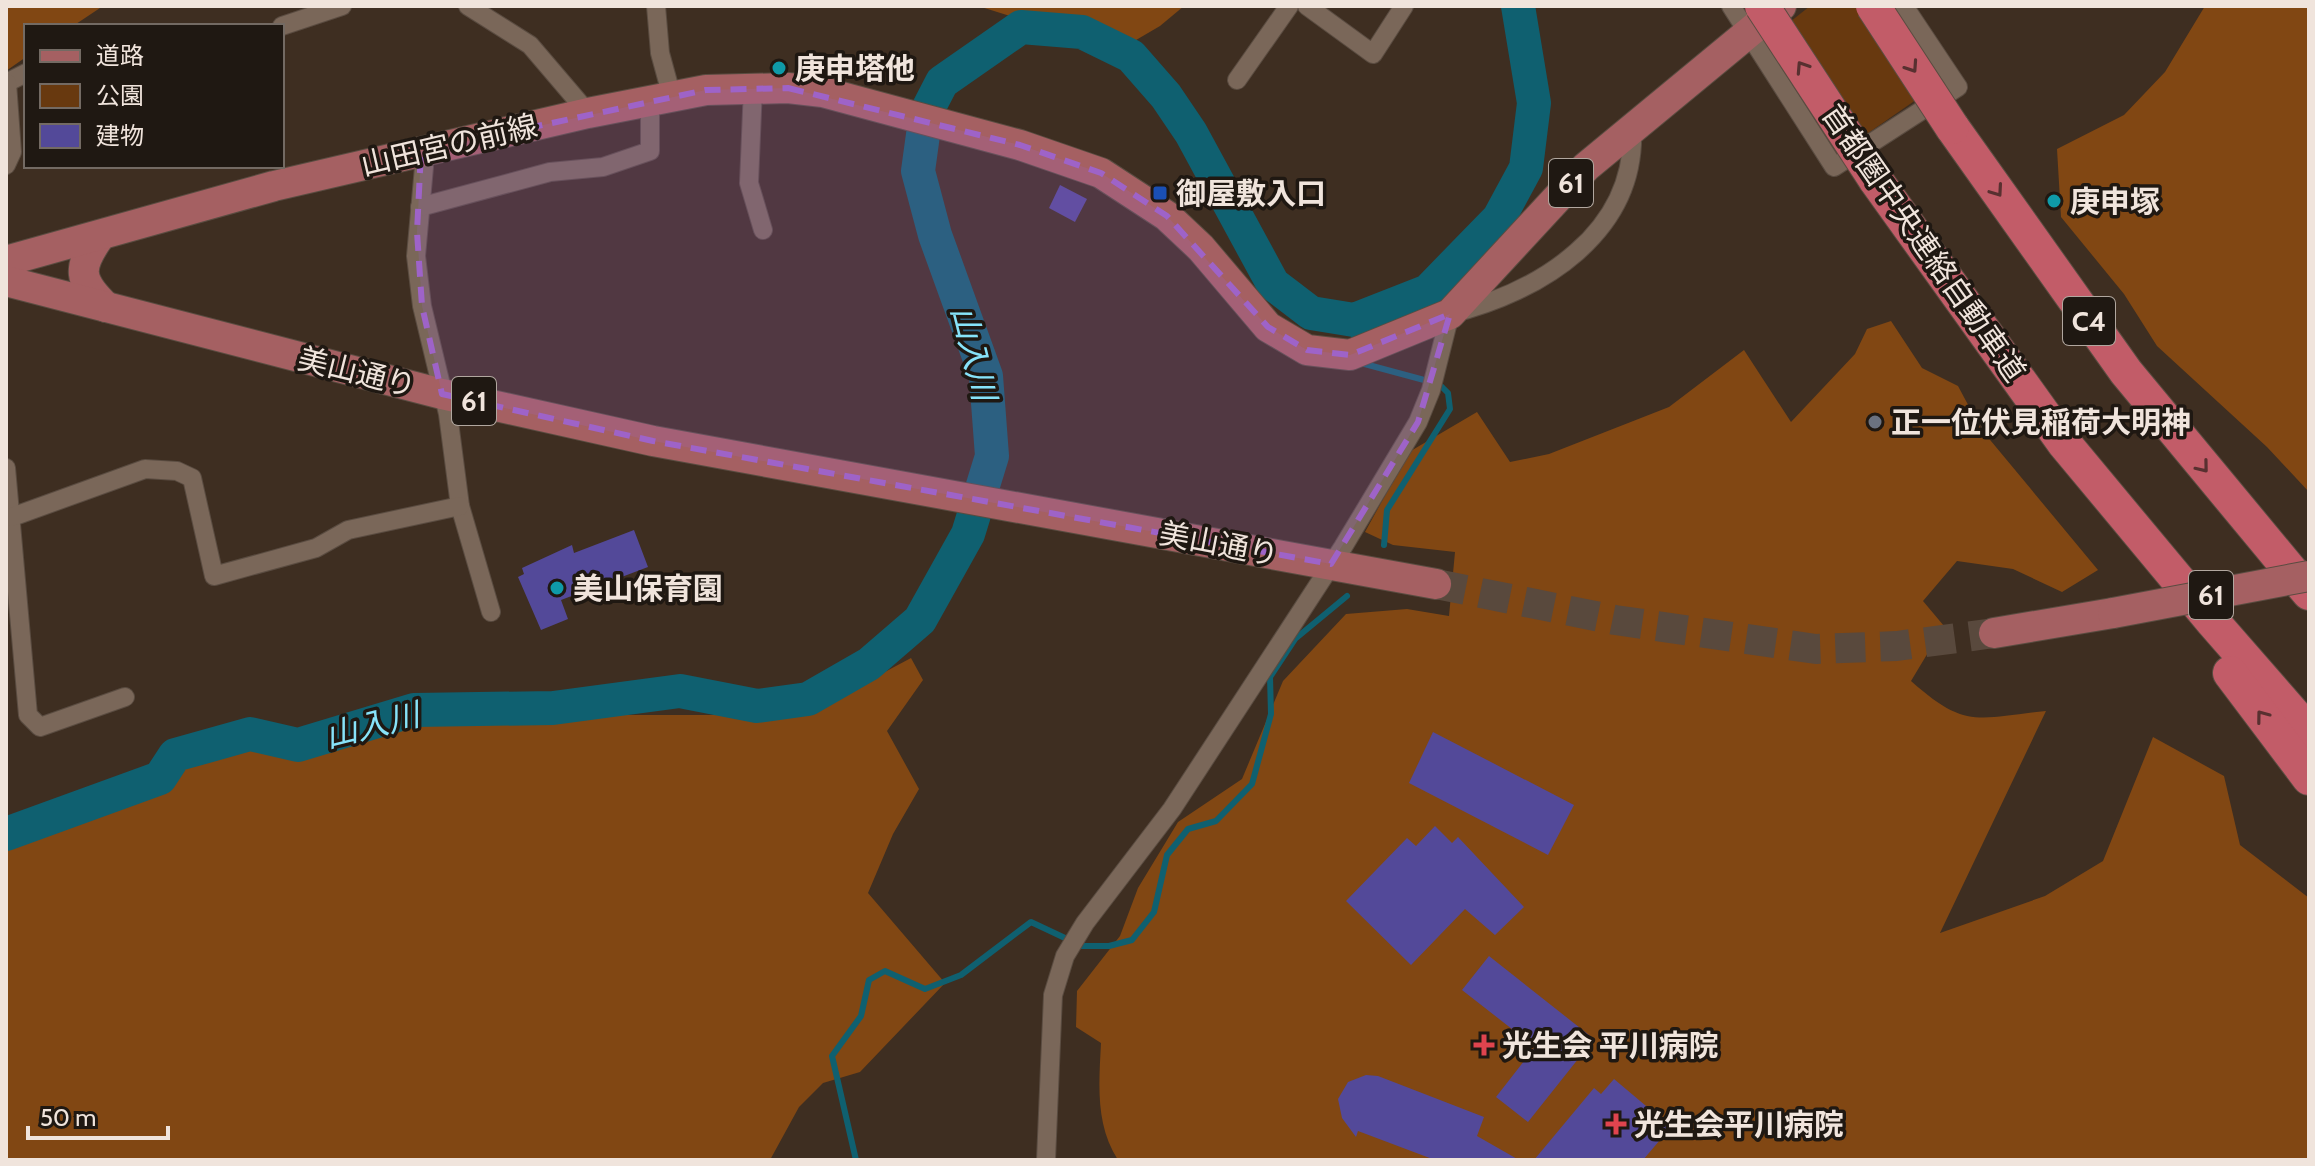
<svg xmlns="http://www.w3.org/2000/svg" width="2315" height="1166" font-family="Cabin,'Noto Sans JP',sans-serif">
	<rect width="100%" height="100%" fill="#3e2e21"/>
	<path fill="#68390f" d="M1810,6H1867L1923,95L1835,156L1760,46Z"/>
	<g fill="#814713">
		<path d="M6,6H103L73,26H26V57L6,71Z"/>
		<path d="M978,6H1184L1160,26L1119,50Z"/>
		<path d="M2205,6H2309V492L2267,447L2157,346L2124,294L2061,217L2057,149L2124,115L2165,72Z"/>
		<path d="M1891,321L1922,368L1958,386L1981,429L2098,570L2062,592L2013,569L1957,561L1923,601L1944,626L1911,681C1966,730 1978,718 2046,711L1940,933L2045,896L2103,861L2153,737L2224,776L2240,845L2309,898V1160H1118C1095,1124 1099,1084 1101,1043L1076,1027L1077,991L1120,936L1138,888L1178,822L1242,779L1283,681L1346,614L1407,609L1449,616L1455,552L1393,545L1365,532L1409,452L1477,412L1510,462L1549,454L1669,407L1744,350L1791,422L1855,354L1867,329Z"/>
		<path d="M911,658L923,680L887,731L919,789L893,834L868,893L945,983L860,1072L823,1083L799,1107L770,1160H6V842L59,823L185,765L252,749L360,736L435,715H804Z"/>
	</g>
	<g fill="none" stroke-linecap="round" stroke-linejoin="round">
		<g stroke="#0f6070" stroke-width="6">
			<path d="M1354,346V320"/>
			<path d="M1361,363L1439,384L1448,393L1450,409L1387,510L1384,545"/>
			<path d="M856,1160L832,1056L861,1016L869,980L885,971L925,989L961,975L1031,922L1082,946H1109L1132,940L1154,912L1167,855L1188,829L1216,821L1252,784L1271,714L1270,677L1295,639L1347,596"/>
		</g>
		<path stroke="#0f6070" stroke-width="34" d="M6,834L160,778L175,755L250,734L298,745L414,710L553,708L680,691L757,706L808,699L869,664L920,620L968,534L992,456L986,376L935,235L918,171L926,113L942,82L1021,27L1082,32L1131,56L1166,96L1191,133L1273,284L1311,313L1354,320L1428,291L1499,218L1526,168L1534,103L1518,6"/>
	</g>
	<g fill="#534999">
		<path d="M1060,185L1087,199L1075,222L1049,208Z"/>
		<path d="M634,530L648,567L561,600L568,619L541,630L518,577L524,574L522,568L572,545L574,553Z"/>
		<path d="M1433,732L1574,805L1548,855L1409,783Z"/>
		<path d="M1435,826L1452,843L1458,837L1524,907L1495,935L1465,909L1411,965L1346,901L1407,838L1416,846Z"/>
		<path d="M1489,956L1594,1039L1528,1122L1496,1097L1535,1047L1462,990Z"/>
		<path d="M1366,1075L1378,1076L1484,1117L1477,1136L1519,1160H1435L1358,1131L1356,1137L1342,1118L1338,1099L1348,1082Z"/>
		<path d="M1614,1079L1671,1127L1643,1160H1534L1594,1088L1601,1094Z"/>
	</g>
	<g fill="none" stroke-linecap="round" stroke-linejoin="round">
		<path stroke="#59493d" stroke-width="30" stroke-dasharray="30 15" stroke-linecap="butt" d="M1436,584L1615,620L1816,649L1897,646L1994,633"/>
		<g stroke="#5a4c41" stroke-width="20">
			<g id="street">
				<path d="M468,6L530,45L588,113"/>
				<path d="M656,6L660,53L672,97"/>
				<path d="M1307,6L1373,54L1404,6"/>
				<path d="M1731,6L1834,167L1958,87L1904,6"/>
				<path d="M282,26L342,6"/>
				<path d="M1237,80L1289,6"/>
				<path d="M6,83L26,73"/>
				<path d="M753,87L749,183L763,230"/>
				<path d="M421,151L424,167L416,256L422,306L448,414L460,506L491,612"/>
				<path d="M6,165L12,152L7,83"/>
				<path d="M420,207L550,172L603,167L650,151V100"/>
				<path d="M6,468L28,715L40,727L125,697"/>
				<path d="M12,517L145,469L177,471L192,478L214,576L316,548L348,530L460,506"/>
				<path d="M1046,1160L1053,995L1065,956L1085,923L1172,809L1343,547L1418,422L1431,390L1450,314C1540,292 1637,233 1632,128"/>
			</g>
		</g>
		<g stroke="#5a4c41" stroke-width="32">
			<g id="primary">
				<path d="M100,236C77,268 78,280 106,307"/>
				<path d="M6,261L274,186L588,113L706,90L788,88L823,92L1020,145L1101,173L1167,216L1201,248L1268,327L1307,350L1350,355L1450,314L1586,167L1781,6"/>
				<path d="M6,281L442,394L653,441L1436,584"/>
				<path d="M1994,633L2113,613"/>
			</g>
		</g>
		<g stroke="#5a4c41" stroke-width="36">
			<g id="highway">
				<path d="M1952,127L2126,372L2309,593"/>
				<path d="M1875,179L2064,443L2213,622L2309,732"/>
				<path d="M2230,673L2309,778"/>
			</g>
		</g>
		<use href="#street" stroke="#7a6759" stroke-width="18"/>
		<use href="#primary" stroke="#a56062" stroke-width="30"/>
		<use href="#highway" stroke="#c25c68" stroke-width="34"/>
		<g stroke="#5a4c41" stroke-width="32" stroke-linecap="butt">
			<path id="primary-bridge" d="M2113,613L2309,576"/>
		</g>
		<g stroke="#5a4c41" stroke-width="36" stroke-linecap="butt">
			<g id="highway-bridge">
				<path d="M1762,6L1875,179"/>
				<path d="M1873,6L1952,127"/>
			</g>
		</g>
		<use href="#primary-bridge" stroke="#a56062" stroke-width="30"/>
		<use href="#highway-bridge" stroke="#c25c68" stroke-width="34"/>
	</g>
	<defs><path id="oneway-chevron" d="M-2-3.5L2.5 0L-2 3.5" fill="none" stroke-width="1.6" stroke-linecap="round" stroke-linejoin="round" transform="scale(2)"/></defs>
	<g stroke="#583030">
		<use href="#oneway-chevron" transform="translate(1802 67) rotate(-123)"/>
		<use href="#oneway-chevron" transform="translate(1912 67) rotate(56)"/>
		<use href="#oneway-chevron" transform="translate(1997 191) rotate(55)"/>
		<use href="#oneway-chevron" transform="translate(2203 467) rotate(51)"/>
		<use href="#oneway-chevron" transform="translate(2262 716) rotate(-127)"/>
	</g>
	<path fill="#9e63c8" fill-opacity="0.2" stroke="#9e63c8" stroke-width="6" stroke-dasharray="16 10" stroke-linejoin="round" d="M788,88L1020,145L1101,173L1167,216L1268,327L1307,350L1350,355L1450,314L1418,422L1331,564L653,441L442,394L422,306L417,232L421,151L706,90Z"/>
	<g fill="#0f9aa8" stroke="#1f1812" stroke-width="3">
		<circle cx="779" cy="68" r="8"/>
		<circle cx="2054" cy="201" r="8"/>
		<circle cx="557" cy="588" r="8"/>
	</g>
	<rect fill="#1a4fb4" stroke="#1f1812" stroke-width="3" x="1152" y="185" width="16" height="16" rx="4"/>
	<circle fill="#6b7280" stroke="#1f1812" stroke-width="3" cx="1875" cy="422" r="8"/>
	<g fill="#e0444e" stroke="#1f1812" stroke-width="3">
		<path d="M1480 1033h8v8h8v8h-8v8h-8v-8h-8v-8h8z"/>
		<path d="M1612 1112h8v8h8v8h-8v8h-8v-8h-8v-8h8z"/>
	</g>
	<g text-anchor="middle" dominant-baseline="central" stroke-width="7" stroke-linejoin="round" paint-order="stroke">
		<g fill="#1f1812" stroke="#b1a79f" stroke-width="2">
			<rect x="1549" y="159" width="44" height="48" rx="6"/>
			<rect x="2063" y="297" width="52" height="48" rx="6"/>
			<rect x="452" y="377" width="44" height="48" rx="6"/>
			<rect x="2189" y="571" width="44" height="48" rx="6"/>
		</g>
		<g font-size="28" font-weight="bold" fill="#f0e4dc">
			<text x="1571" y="183">61</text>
			<text x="2089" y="321">C4</text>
			<text x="474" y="401">61</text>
			<text x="2211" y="595">61</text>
		</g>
		<g font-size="30" font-weight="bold" fill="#f0e4dc" stroke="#1f1812" text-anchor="start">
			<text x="795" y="68">庚申塔他</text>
			<text x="1176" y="193">御屋敷入口</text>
			<text x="2070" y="201">庚申塚</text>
			<text x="1891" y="422">正一位伏見稲荷大明神</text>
			<text x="573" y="588">美山保育園</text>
			<text x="1502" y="1045">光生会 平川病院</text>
			<text x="1634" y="1124">光生会平川病院</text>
		</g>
		<g font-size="30" fill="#f0e4dc" stroke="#1f1812">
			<text transform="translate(449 145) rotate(-13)">山田宮の前線</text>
			<text transform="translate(1924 243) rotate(55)">首都圏中央連絡自動車道</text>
			<text transform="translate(357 372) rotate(14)">美山通り</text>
			<text transform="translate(1219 544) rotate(11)">美山通り</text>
		</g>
		<g font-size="32" font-style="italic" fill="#87e3f9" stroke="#1f1812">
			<text transform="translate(974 353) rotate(76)">山入川</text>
			<text transform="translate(372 725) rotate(-14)">山入川</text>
		</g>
	</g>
	<rect width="2315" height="1166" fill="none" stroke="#f0e4dc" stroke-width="16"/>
	<rect x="24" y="24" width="260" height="144" fill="#1f1812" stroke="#736a63" stroke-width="2"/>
	<rect x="40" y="50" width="40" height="12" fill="#a56062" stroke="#736a63" stroke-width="2"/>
	<text x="96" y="64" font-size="24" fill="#f0e4dc">道路</text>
	<rect x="40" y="84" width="40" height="24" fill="#68390f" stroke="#736a63" stroke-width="2"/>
	<text x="96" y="104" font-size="24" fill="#f0e4dc">公園</text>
	<rect x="40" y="124" width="40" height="24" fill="#534999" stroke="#736a63" stroke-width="2"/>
	<text x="96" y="144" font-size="24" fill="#f0e4dc">建物</text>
	<path d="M28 1126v12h140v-12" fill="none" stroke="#f0e4dc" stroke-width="4"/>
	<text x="40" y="1126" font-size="24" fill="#f0e4dc" stroke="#1f1812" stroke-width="6" paint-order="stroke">50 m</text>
</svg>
